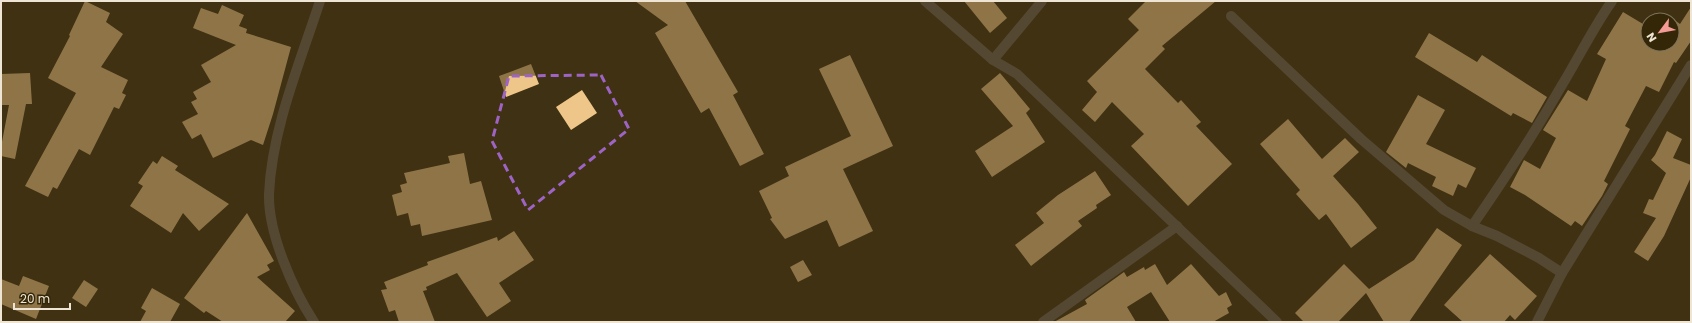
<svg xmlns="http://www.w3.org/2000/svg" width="1692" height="323" font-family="Poppins,sans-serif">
	<rect width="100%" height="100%" fill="#3f3113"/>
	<g fill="#efc689">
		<path d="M85,1L110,13L106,22L123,34L101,67L128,80L122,93L126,95L119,109L114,107L90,155L79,149L57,189L53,187L48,197L25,186L76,93L48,78L70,36L69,35Z"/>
		<path d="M635,1H685L738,92L733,95L764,154L740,166L709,108L701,113L655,33L668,25Z"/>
		<path d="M964,1H993L1007,18L990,33Z"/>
		<path d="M1146,1H1216L1162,46L1165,49L1145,69L1178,103L1181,100L1201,122L1196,126L1232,164L1188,206L1131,146L1144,134L1112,102L1095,122L1082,110L1097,92L1087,81L1139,30L1128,19Z"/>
		<path d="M222,5L244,15L239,26L247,29L246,33L291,47L273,114L263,145L251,140L213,158L201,134L192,139L182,122L198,114L191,102L197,99L193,92L211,82L201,65L236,45L193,28L201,8L218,14Z"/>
		<path d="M1691,7V41L1676,63L1674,62L1659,92L1646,86L1625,126L1630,129L1604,181L1608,184L1602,196L1582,226L1575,221L1571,226L1525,195L1510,187L1524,160L1540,169L1556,138L1543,130L1568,90L1587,101L1606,59L1597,54L1623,12L1648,27V44H1672V20H1662L1666,14L1680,24Z"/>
		<path d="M1429,33L1477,62L1482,55L1547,97L1532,123L1513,113L1511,116L1415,57Z"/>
		<path d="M850,55L893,146L843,169L873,231L839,247L827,220L785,239L770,219L772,218L759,191L789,176L785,167L851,136L819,69Z"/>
		<path d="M531,64L539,84L506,97L499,76Z"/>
		<path d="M30,73L32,104H26L15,159L1,156V147L9,105H1V74Z"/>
		<path d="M1000,73L1030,109L1026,113L1045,142L992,177L975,151L1013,126L981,89Z"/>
		<path d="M582,90L597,113L571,130L556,107Z"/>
		<path d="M1418,95L1445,110L1426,144L1476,168L1466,188L1458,184L1453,196L1432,186L1436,177L1408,163L1406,168L1386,152Z"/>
		<path d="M1288,119L1322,159L1345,138L1359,152L1333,176L1358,204L1377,228L1351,248L1326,214L1319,220L1296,194L1300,190L1260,144Z"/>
		<path d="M1667,131L1682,139L1673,158L1691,165V177L1664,236L1648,261L1634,252L1656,218L1643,213L1649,199L1653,200L1666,173L1651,160L1655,155Z"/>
		<path d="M464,153L470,184L481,181L492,220L422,236L420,224L411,226L408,213L397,216L392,195L402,192L400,185L407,183L404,173L450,163L448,156Z"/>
		<path d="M162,156L178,166L175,170L229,204L199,231L183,213L171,233L130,206L143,186L138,183L153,161L157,164Z"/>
		<path d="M1095,171L1111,195L1096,205L1097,208L1078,221L1082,226L1031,266L1015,245L1044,223L1036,213L1058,195Z"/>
		<path d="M247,213L274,261L267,265L270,270L257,277L295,311L285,322H223L206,311L204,313L184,298Z"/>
		<path d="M1437,228L1462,245L1409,322H1384L1366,293L1338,322H1304L1295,313L1344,264L1369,289L1414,260Z"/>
		<path d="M514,231L534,260L499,283L511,301L487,317L457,273L426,287L427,290L423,291L435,322H399L395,310L389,312L381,290L387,289L384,282L428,265L427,262L497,237L498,241Z"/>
		<path d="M1490,254L1537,296L1515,320L1510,315L1504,322H1463L1444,305Z"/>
		<path d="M803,260L812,275L798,282L790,267Z"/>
		<path d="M1155,264L1167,285L1191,264L1219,296L1226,292L1232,305L1227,308L1229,313L1213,322H1170L1151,292L1127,307L1136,322H1054L1087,304L1085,300L1124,272L1127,277L1144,267L1145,270Z"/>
		<path d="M23,276L49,286L36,319L1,304V279L19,286Z"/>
		<path d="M84,280L98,289L86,307L72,298Z"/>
		<path d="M152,288L180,304L170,322H140L146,311L141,308Z"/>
	</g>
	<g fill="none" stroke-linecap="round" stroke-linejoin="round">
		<g stroke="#6e6559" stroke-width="10">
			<path d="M925,1L993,60L1017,74L1277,322"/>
			<path d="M1231,16L1361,139L1444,210L1472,226"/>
			<path d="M993,60L1042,1"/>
			<path d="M1562,273L1539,258L1497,236L1472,226C1504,180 1534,134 1562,85C1579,57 1593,28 1612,1"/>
			<path d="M314,322C293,290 268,233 269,194C272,128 300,63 320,1"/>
			<path d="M1043,322L1177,226"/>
			<path d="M1537,322L1562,273L1691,65"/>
		</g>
	</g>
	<path d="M0 0H1692V323H0ZM601,75L629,129L528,210L492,141L509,76Z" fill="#3f3113" fill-opacity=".55" fill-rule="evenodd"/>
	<path fill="none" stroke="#9e64c5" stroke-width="3" stroke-dasharray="8 5" stroke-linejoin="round" d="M601,75L629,129L528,210L492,141L509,76Z"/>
	<rect width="1692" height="323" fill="none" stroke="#eee5d4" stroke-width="4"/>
	<g transform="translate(1660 32) rotate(238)"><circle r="19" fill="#342708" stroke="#7e735a"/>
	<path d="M0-3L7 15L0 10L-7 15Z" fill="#f59c96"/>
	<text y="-6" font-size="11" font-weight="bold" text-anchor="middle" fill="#eee5d4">N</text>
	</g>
	<path d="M14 303v6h56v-6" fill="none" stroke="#eee5d4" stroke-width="2"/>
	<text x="20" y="303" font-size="12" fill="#eee5d4" stroke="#342708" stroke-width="3" paint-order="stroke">20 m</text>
</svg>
